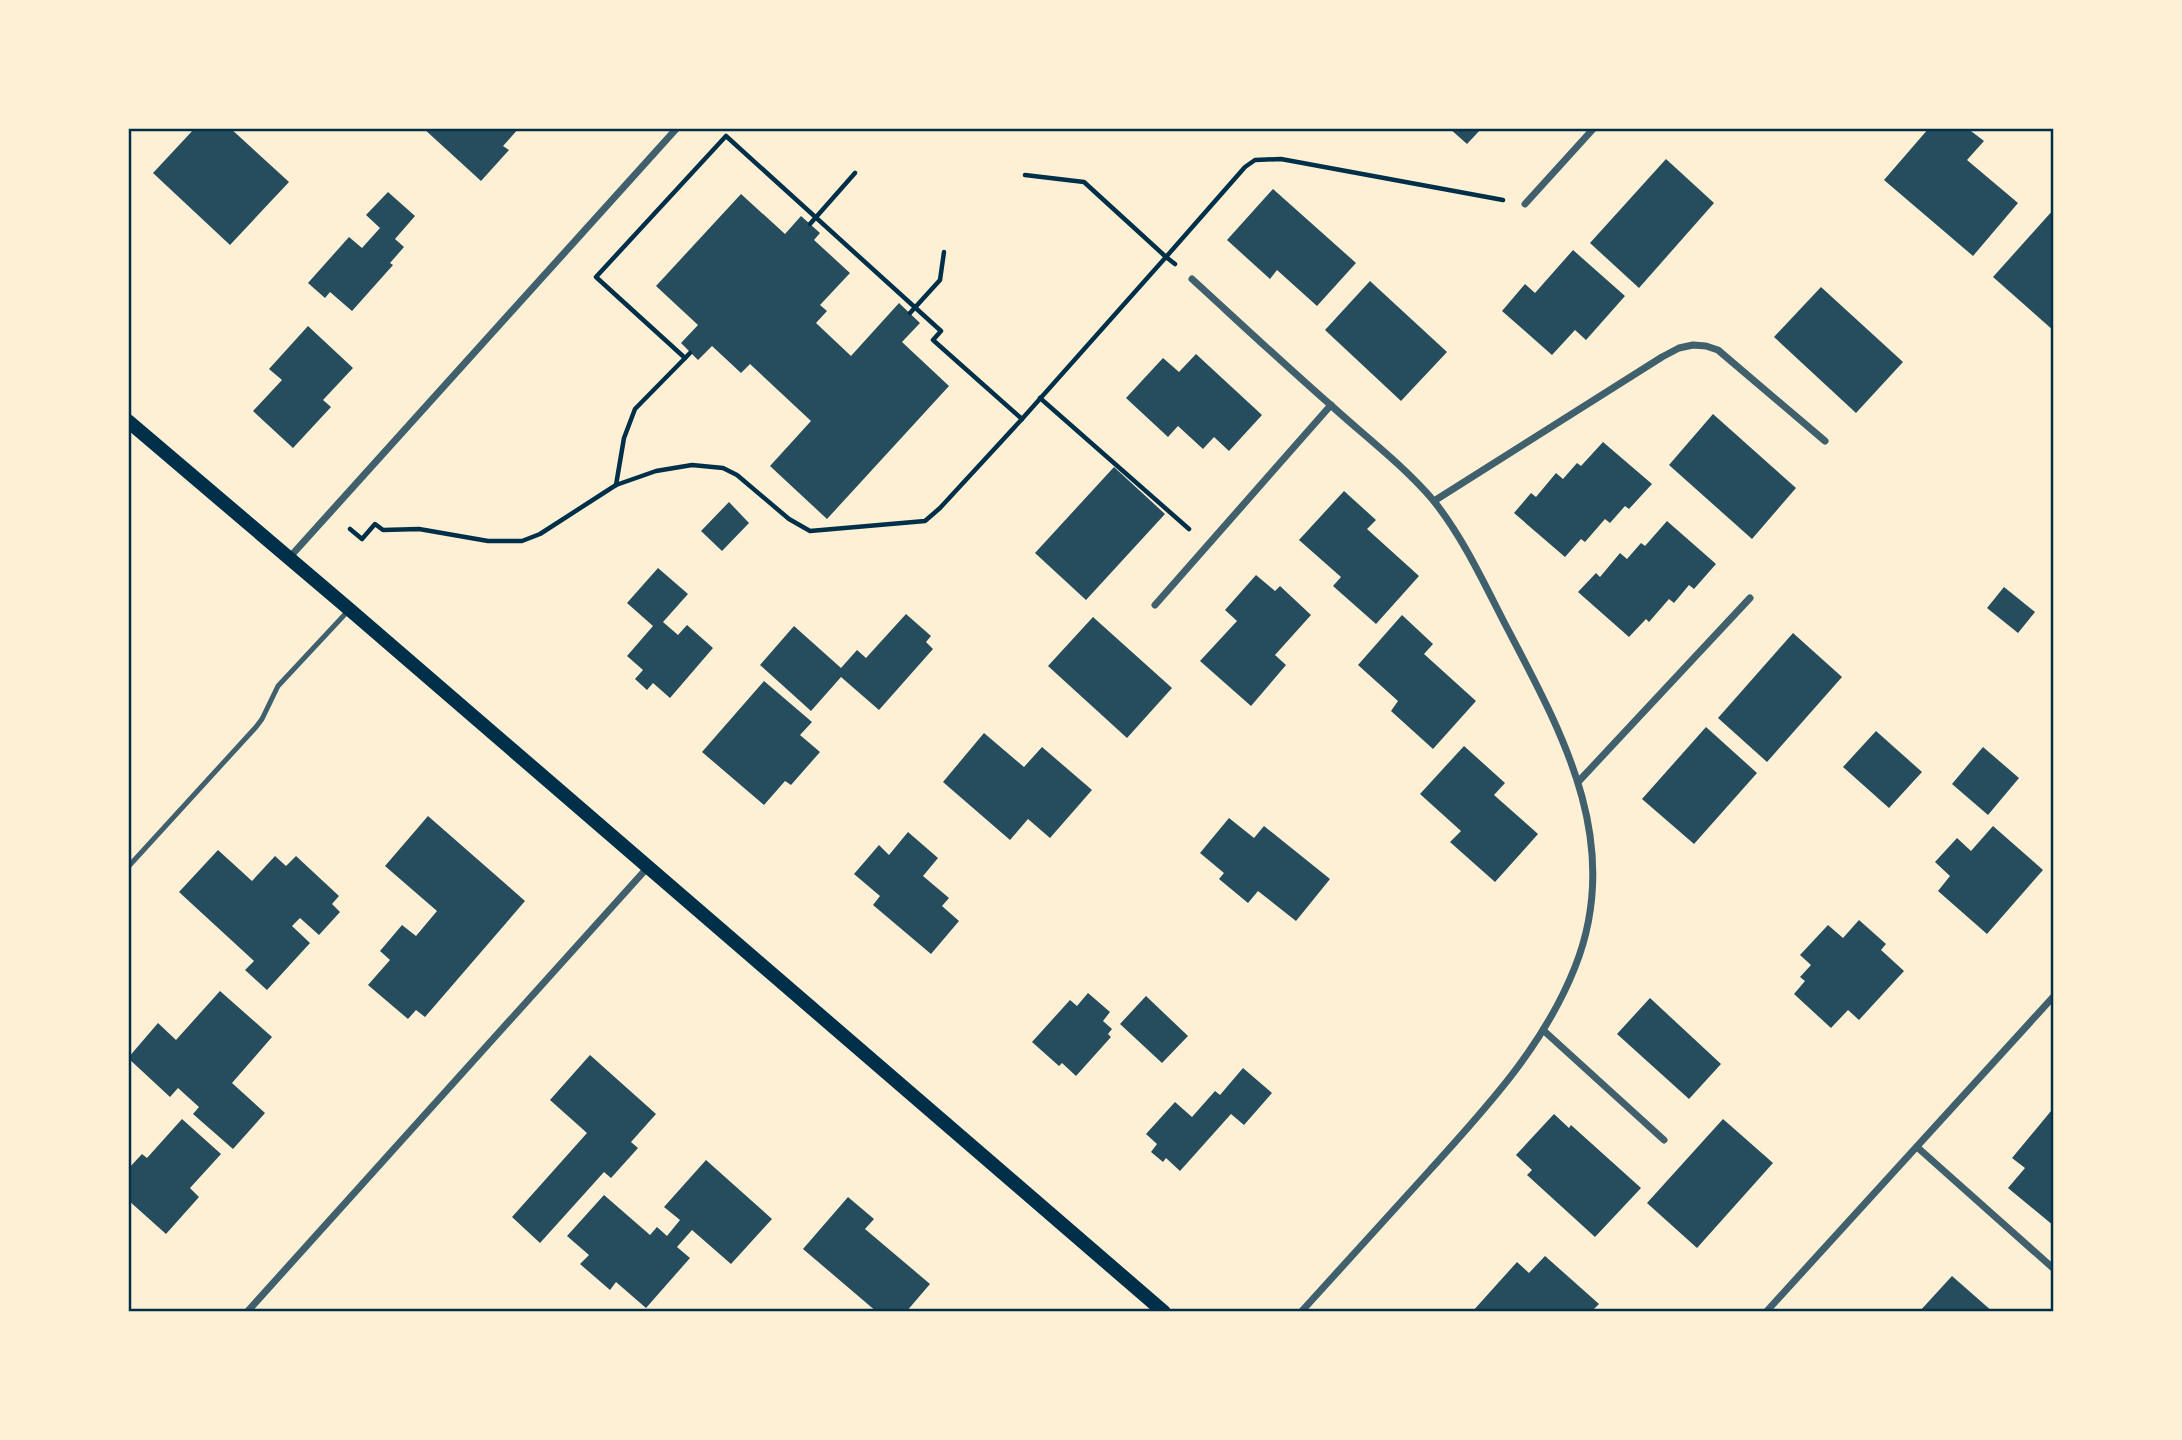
<svg xmlns="http://www.w3.org/2000/svg" width="2182" height="1440" font-family="Roboto,sans-serif">
	<rect width="100%" height="100%" fill="#fdf0d5"/>
	<g fill="#264d5e">
		<path d="M195,128H230L289,182L230,245L153,173Z"/>
		<path d="M423,128H519L503,146L509,150L481,181Z"/>
		<path d="M1449,128H1482L1467,144Z"/>
		<path d="M1929,128H1967L1984,141L1967,160L2018,203L1973,256L1884,180Z"/>
		<path d="M1666,159L1714,203L1639,288L1590,243Z"/>
		<path d="M1273,189L1356,263L1317,306L1277,270L1270,279L1227,240Z"/>
		<path d="M388,192L415,216L395,239L404,247L390,263L393,265L352,311L330,292L325,298L308,283L349,237L362,248L380,228L366,215Z"/>
		<path d="M741,194L785,234L801,216L820,233L814,240L850,273L820,305L827,311L816,323L851,356L899,303L920,323L902,342L949,386L827,519L770,466L811,421L750,364L741,373L712,346L698,360L681,343L698,325L656,286Z"/>
		<path d="M2054,209V331L1993,277Z"/>
		<path d="M1573,250L1625,296L1586,340L1575,330L1552,355L1502,311L1525,284L1535,293Z"/>
		<path d="M1370,281L1447,352L1401,401L1325,330Z"/>
		<path d="M1821,287L1903,362L1856,413L1774,337Z"/>
		<path d="M308,326L353,368L323,400L331,407L293,448L253,411L282,380L269,369Z"/>
		<path d="M1196,354L1262,415L1229,451L1214,437L1203,449L1178,426L1168,437L1126,398L1163,358L1179,372Z"/>
		<path d="M1713,414L1796,488L1752,539L1669,465Z"/>
		<path d="M1603,442L1652,484L1629,509L1625,506L1610,523L1605,519L1585,542L1581,539L1565,557L1514,513L1531,493L1536,497L1556,473L1563,479L1577,463L1581,466Z"/>
		<path d="M1114,467L1165,514L1086,600L1035,553Z"/>
		<path d="M1344,491L1376,520L1367,529L1419,576L1376,624L1333,586L1341,577L1299,540Z"/>
		<path d="M729,502L749,523L722,551L701,531Z"/>
		<path d="M1667,521L1716,564L1694,589L1689,585L1674,603L1669,599L1649,622L1646,619L1629,637L1578,592L1596,573L1600,577L1620,553L1627,559L1641,543L1645,546Z"/>
		<path d="M658,568L688,594L663,622L678,635L687,625L713,648L670,698L653,683L647,690L635,679L643,670L627,656L653,626L627,603Z"/>
		<path d="M1256,575L1275,591L1280,586L1311,615L1275,655L1286,665L1251,706L1200,661L1237,621L1225,610Z"/>
		<path d="M2004,587L2035,612L2018,633L1987,608Z"/>
		<path d="M906,614L931,636L926,642L933,649L879,710L841,677L811,711L760,665L794,626L841,668L857,650L866,658Z"/>
		<path d="M1402,615L1433,644L1424,654L1476,701L1433,749L1391,711L1398,701L1358,665Z"/>
		<path d="M1093,617L1172,688L1127,738L1048,666Z"/>
		<path d="M1793,633L1842,677L1767,762L1718,718Z"/>
		<path d="M764,681L812,722L800,735L820,752L791,785L785,781L764,805L702,752Z"/>
		<path d="M1706,727L1757,773L1694,844L1642,799Z"/>
		<path d="M1876,731L1922,772L1889,808L1843,767Z"/>
		<path d="M984,733L1024,767L1042,747L1092,790L1050,838L1028,819L1010,840L943,782Z"/>
		<path d="M1464,746L1505,783L1494,795L1538,834L1495,882L1450,842L1461,831L1420,794Z"/>
		<path d="M1983,747L2019,778L1988,815L1952,784Z"/>
		<path d="M428,816L525,901L425,1017L416,1010L408,1019L368,985L390,960L380,951L402,925L416,936L437,911L385,866Z"/>
		<path d="M1229,818L1254,838L1264,826L1330,879L1296,921L1258,891L1248,903L1219,879L1224,873L1200,853Z"/>
		<path d="M1993,826L2043,870L1987,934L1938,891L1950,876L1935,862L1957,838L1971,851Z"/>
		<path d="M908,832L938,858L923,876L949,898L942,906L959,921L931,954L873,905L880,896L854,874L879,845L889,855Z"/>
		<path d="M218,850L252,881L275,856L286,866L296,856L339,896L332,904L340,912L319,935L300,918L292,926L310,943L267,990L245,970L254,961L179,892Z"/>
		<path d="M1859,920L1886,944L1881,950L1904,971L1859,1020L1848,1010L1831,1028L1794,994L1805,981L1800,977L1811,965L1800,955L1828,925L1843,938Z"/>
		<path d="M220,991L272,1037L232,1083L265,1113L233,1149L193,1114L199,1107L178,1088L170,1097L128,1058L158,1023L176,1040Z"/>
		<path d="M1088,993L1110,1012L1103,1021L1112,1029L1108,1034L1111,1037L1076,1076L1062,1063L1059,1066L1032,1042L1070,1000L1077,1006Z"/>
		<path d="M1146,996L1188,1036L1162,1063L1120,1024Z"/>
		<path d="M1650,998L1721,1064L1689,1099L1617,1034Z"/>
		<path d="M590,1055L656,1114L631,1142L638,1148L611,1178L604,1172L540,1243L512,1217L587,1133L550,1100Z"/>
		<path d="M1243,1068L1272,1093L1244,1125L1231,1114L1180,1171L1166,1158L1163,1162L1151,1152L1157,1144L1146,1134L1175,1102L1192,1117L1215,1091L1220,1095Z"/>
		<path d="M2051,1111L2054,1114V1226L2008,1188L2025,1168L2012,1158Z"/>
		<path d="M1554,1114L1569,1128L1571,1125L1641,1188L1595,1237L1527,1175L1532,1170L1516,1155Z"/>
		<path d="M182,1119L221,1154L190,1188L199,1197L166,1234L128,1200V1169L142,1154L147,1158Z"/>
		<path d="M1723,1119L1773,1163L1697,1248L1647,1203Z"/>
		<path d="M706,1160L772,1219L731,1264L692,1230L677,1247L690,1258L646,1308L616,1282L610,1290L580,1264L589,1255L567,1236L604,1195L650,1235L657,1227L667,1236L680,1220L664,1207Z"/>
		<path d="M848,1197L874,1219L865,1229L930,1284L906,1312H877L803,1249Z"/>
		<path d="M1545,1256L1599,1304L1591,1312H1472L1517,1262L1529,1273Z"/>
		<path d="M1952,1276L1993,1312H1919Z"/>
	</g>
	<g fill="none" stroke-linecap="round" stroke-linejoin="round">
		<g stroke="#003049" stroke-width="4.5">
			<path d="M1025,175L1084,182L1166,257L1245,167L1255,160L1281,159L1503,200"/>
			<path d="M810,224L855,173"/>
			<path d="M910,313L940,280L944,252"/>
			<path d="M685,358L596,277L726,136L941,331L933,340L1022,419"/>
			<path d="M1040,398L1189,529"/>
			<path d="M616,485L624,438L635,409L690,353"/>
			<path d="M350,529L362,539L375,524L383,530L419,529L488,541H522L540,534L616,485L656,471L692,465L723,468L737,475L789,519L810,531L925,521L940,508L1022,419L1166,257L1175,264"/>
		</g>
		<path stroke="#3f606c" stroke-width="5" d="M128,867L256,727L262,719L278,686L348,611"/>
		<g stroke="#3f606c" stroke-width="7">
			<path d="M1525,204L1594,128"/>
			<path d="M1192,279C1239,322 1286,366 1334,408C1367,438 1404,466 1433,500C1462,536 1483,581 1504,622C1561,731 1625,842 1575,967C1544,1046 1486,1108 1430,1170C1387,1217 1344,1265 1301,1312"/>
			<path d="M1434,501L1662,357L1679,348L1693,345L1706,346L1718,350L1825,441"/>
			<path d="M289,558L677,128"/>
			<path d="M1155,605L1331,405"/>
			<path d="M1579,781L1750,598"/>
			<path d="M1543,1030L1664,1140"/>
			<path d="M1917,1147L2054,1269"/>
			<path d="M247,1312L648,867"/>
			<path d="M1766,1312L2054,996"/>
		</g>
		<path stroke="#003049" stroke-width="14" d="M128,421L349,609L1164,1312"/>
	</g>
	<rect width="2182" height="1440" fill="none" stroke="#fdf0d5" stroke-width="259"/>
	<rect x="130" y="130" width="1922" height="1180" fill="none" stroke="#003049" stroke-width="2.5"/>
</svg>
